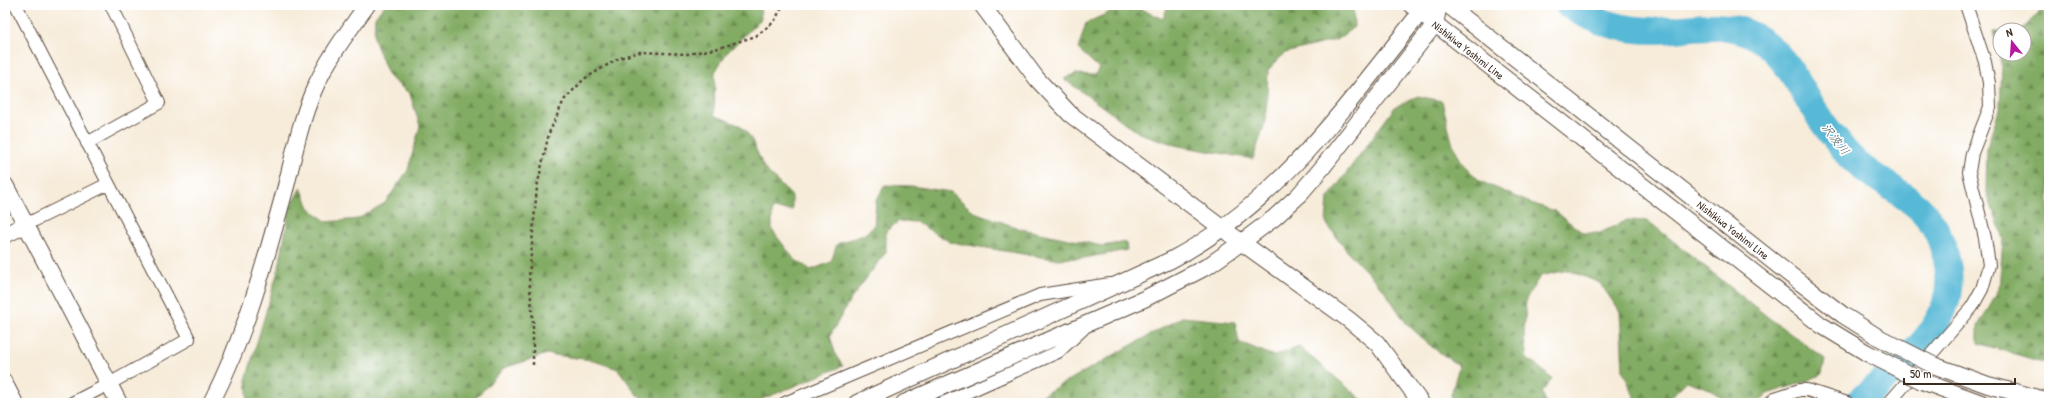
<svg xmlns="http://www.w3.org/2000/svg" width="2054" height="408" font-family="'Patrick Hand','Klee One',sans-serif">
	<defs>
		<pattern id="forest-firs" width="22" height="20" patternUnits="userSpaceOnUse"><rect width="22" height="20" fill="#82ac63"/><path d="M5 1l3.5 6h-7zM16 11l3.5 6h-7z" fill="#6c8c51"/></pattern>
	</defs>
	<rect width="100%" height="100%" fill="#fff"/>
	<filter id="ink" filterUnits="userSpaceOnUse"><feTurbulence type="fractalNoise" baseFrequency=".025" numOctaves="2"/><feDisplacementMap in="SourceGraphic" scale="8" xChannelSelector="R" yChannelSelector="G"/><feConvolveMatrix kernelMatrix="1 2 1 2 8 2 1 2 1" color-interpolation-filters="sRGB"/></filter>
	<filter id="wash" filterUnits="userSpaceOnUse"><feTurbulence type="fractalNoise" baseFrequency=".012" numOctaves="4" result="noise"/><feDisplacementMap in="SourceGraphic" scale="16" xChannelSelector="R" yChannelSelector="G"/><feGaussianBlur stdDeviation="0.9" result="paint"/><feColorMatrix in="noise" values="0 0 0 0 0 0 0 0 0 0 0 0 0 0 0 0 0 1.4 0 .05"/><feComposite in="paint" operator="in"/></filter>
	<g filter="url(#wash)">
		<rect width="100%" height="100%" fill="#f7ecda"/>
		<g fill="url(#forest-firs)" stroke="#5e6b40">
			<path d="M385,5H760L761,19L726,54L715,72L714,115L741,126L751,138L764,168L792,196V210L772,209V230L794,259L811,270L831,262L837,244L863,235L874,227L876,201L885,185L911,186L951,192L974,212L1021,229L1102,246L1126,242L1127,250L1084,258L1053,259L950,242L916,222L899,221L886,231V252L850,300L830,336L836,356L843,366L753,403H648L638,396L618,369L591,360L547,354L504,368L471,403H248L246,380L279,267L290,207L301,187L309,208L327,222L358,219L385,203L408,170L420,126L410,94L389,77L374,39L375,17Z"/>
			<path d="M1168,5H1353L1354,27L1336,40L1285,53L1268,70L1266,120L1253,159L1179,146L1139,133L1064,79L1075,74L1095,75L1099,68L1078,49L1086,23L1115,10L1136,7L1163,19Z"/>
			<path d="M2046,5H2049V364L1978,343V326L1999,289L2003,239L1986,190L1987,147L2000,106L2002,67L1993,32H2000V54H2024V30H2022Z"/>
			<path d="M1418,96L1442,101L1452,142L1462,163L1480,181L1528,202L1555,211L1583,233H1600L1627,220L1648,221L1769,318L1825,359L1822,374L1805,382L1770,393L1755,403H1727L1710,389L1687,381L1664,403H1637L1623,371L1620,312L1600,283L1568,270L1540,276L1526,299L1524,338L1527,359L1539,367L1552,379L1542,392L1546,403H1454L1451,395L1459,366L1432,347L1406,323L1384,290L1347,251L1326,223L1328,198L1395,107Z"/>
			<path d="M1182,317L1235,322L1239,342L1274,356L1299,347L1366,403H1028Z"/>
		</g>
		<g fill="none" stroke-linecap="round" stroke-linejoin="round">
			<path stroke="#58b9d7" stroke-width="27" d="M1568,5C1598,24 1632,33 1668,30C1695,28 1721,22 1748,33C1785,49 1800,89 1821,120C1828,130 1836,140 1844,150C1863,174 1896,187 1919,208C1934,222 1939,234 1945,254C1966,323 1901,362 1857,403"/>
		</g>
	</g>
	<g filter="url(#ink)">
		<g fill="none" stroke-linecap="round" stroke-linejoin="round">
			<g stroke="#57473a" stroke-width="14">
				<g id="street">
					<path d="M16,5L189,339L109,384L72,403"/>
					<path d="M87,143L159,103L111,5"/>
					<path d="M25,225L108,184"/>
					<path d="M5,380L17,403"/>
					<path d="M785,403L1040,295L1110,284"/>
					<path d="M943,403L1058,352L1083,329"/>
					<path d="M1770,403L1775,398L1800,390H1807L1847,403"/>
					<path d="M1889,403L1972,307L1982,289L1989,265L1985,238L1969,172L1972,153L1990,107L1989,83L1985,62L1966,5"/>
				</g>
			</g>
			<g stroke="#57473a" stroke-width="18">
				<g id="secondary">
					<path d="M982,5L1037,79L1070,114L1223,229L1348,319L1377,343L1421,403"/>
					<path d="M1411,5L1821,325L1867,353"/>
					<path d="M1448,5L1789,274L1843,315L1878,337"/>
					<path d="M5,185L119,403"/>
					<path d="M5,235L25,225"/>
					<path d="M1933,365L1988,385L2049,401"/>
					<path d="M1922,381L1981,403"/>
					<path d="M211,403C246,335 266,259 286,186C294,154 300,123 313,92C326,61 347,33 367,5"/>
					<path d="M857,403L1171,260C1277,205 1347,104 1420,13L1432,5"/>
					<path d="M904,403L1144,299L1208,266L1242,242L1274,218L1298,196L1322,168L1435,24L1439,5"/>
				</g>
			</g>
			<path stroke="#57473a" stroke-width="2.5" stroke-dasharray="3 3" stroke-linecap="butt" d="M533,365V321L529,277L537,187L549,133L564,100L584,79L619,58L640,52L688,54L719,48L756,36L774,22L783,5"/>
			<use href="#street" stroke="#fff" stroke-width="12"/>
			<use href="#secondary" stroke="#fff" stroke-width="16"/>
			<g stroke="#57473a" stroke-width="18" stroke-linecap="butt">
				<g id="secondary-bridge">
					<path d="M1878,337L1933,365"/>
					<path d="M1867,353L1922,381"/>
				</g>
			</g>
			<use href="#secondary-bridge" stroke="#fff" stroke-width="16"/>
		</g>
	</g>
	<g text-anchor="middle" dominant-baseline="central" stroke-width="3.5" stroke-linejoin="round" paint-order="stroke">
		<g font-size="11" fill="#3b2a1e" stroke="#fff">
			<text transform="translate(1468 50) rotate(38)">Nishikiwa Yoshimi Line</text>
			<text transform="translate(1733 230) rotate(38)">Nishikiwa Yoshimi Line</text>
		</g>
		<g font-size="12" font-style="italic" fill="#455c5f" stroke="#fff">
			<text transform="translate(1836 139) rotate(52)">沢波川</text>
		</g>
	</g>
	<rect width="2054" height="408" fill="none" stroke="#fff" stroke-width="20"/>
	<g transform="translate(2012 42) rotate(343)"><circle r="19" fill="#ffffff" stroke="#b1aaa5"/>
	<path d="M0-3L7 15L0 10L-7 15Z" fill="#b5179e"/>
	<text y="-6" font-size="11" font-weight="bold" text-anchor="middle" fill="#3b2a1e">N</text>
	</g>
	<path d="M1904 378v6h111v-6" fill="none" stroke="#3b2a1e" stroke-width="2"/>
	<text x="1910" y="378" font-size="12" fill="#3b2a1e" stroke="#ffffff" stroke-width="3" paint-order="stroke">50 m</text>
</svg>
